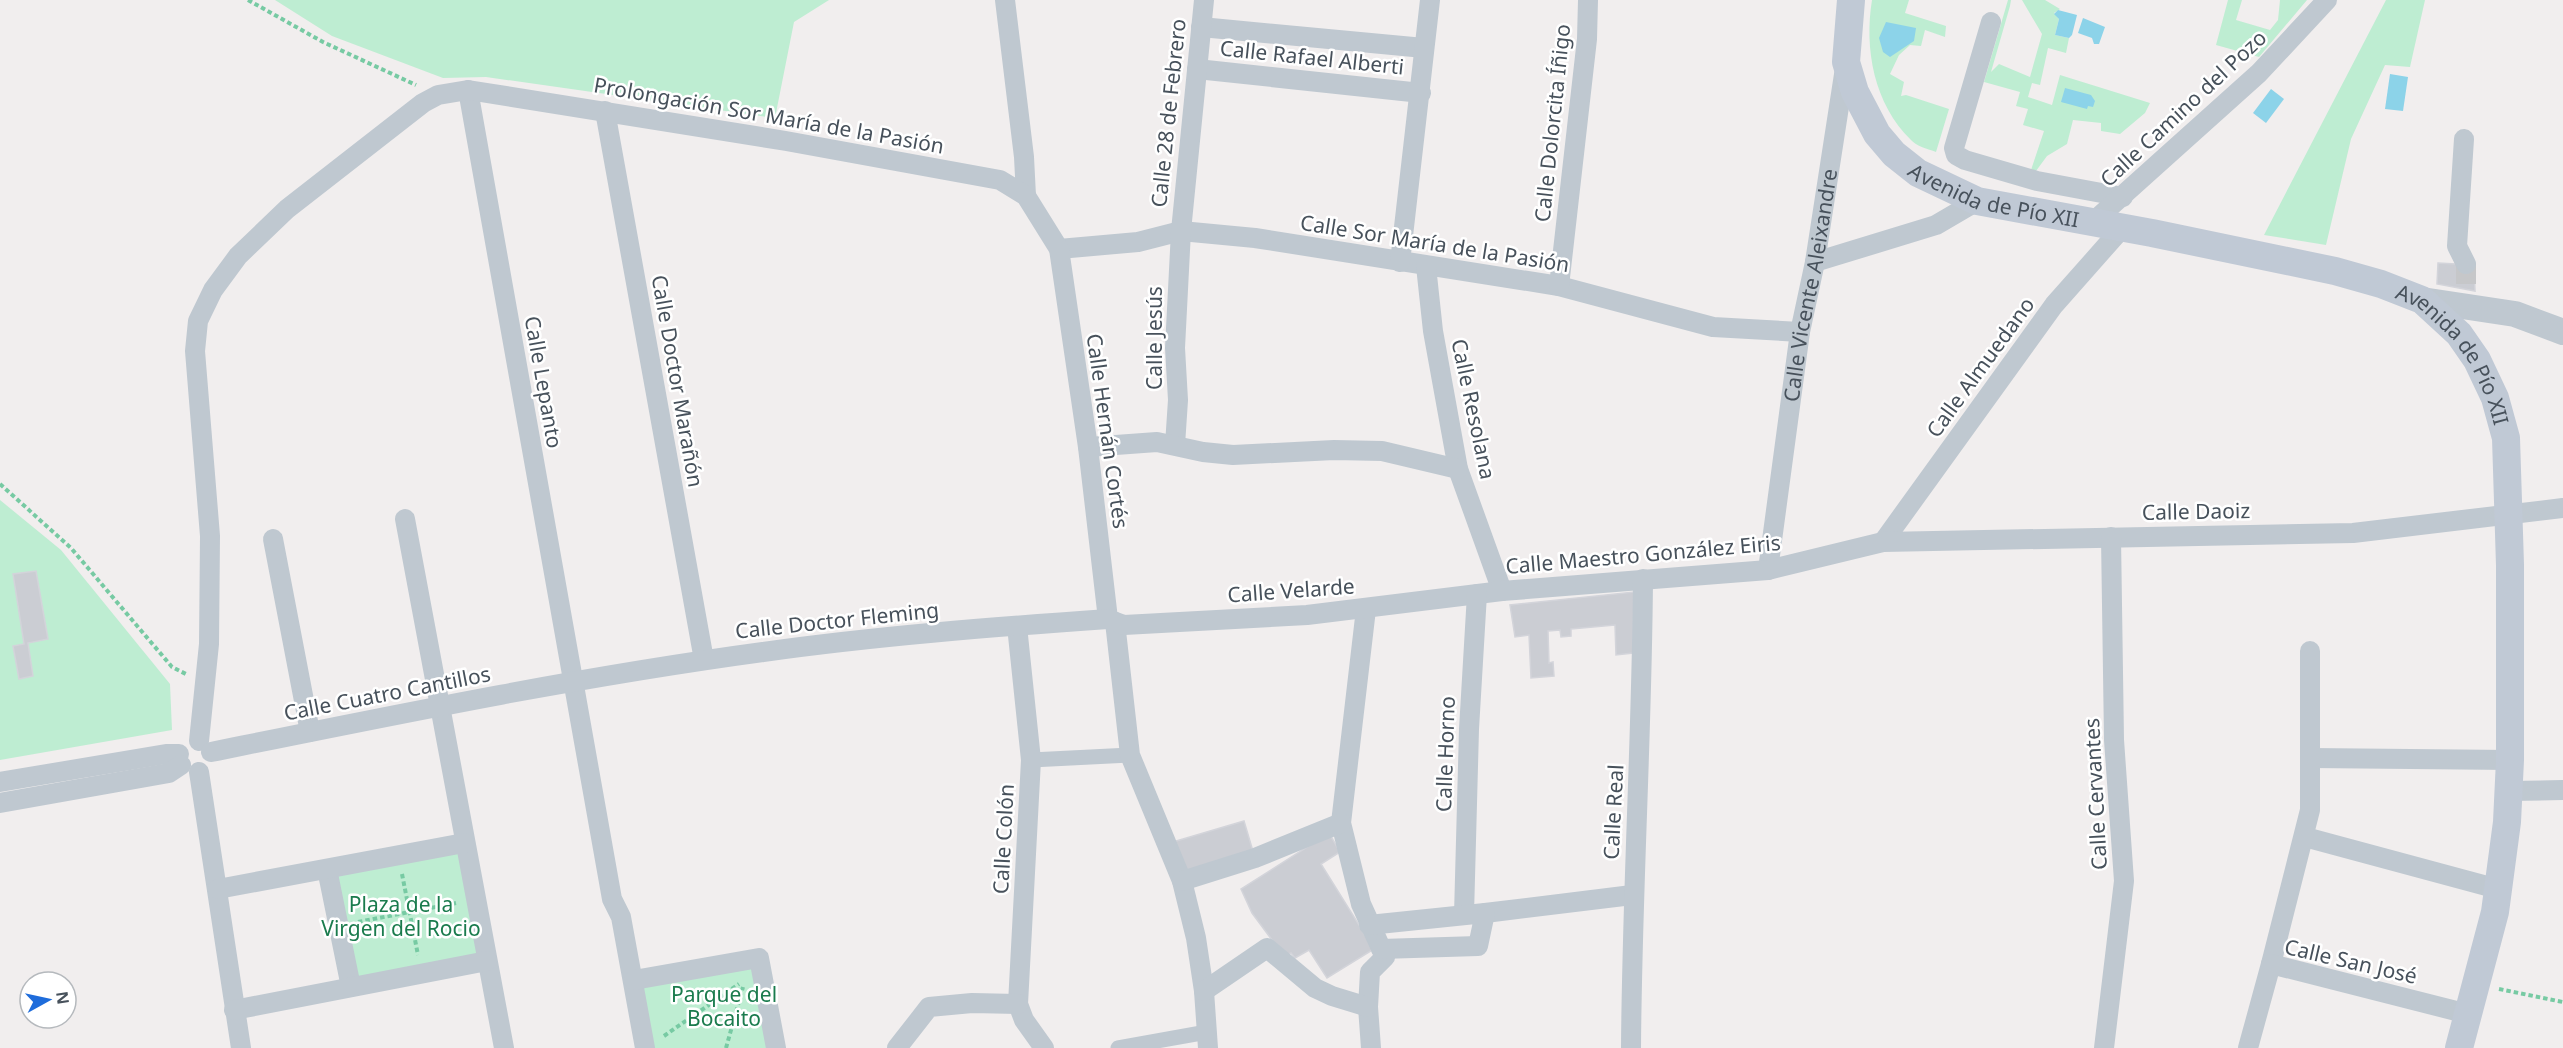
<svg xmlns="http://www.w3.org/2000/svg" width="2563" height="1048" font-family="'Noto Sans',sans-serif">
	<rect width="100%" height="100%" fill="#f1eeee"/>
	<g fill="#beedd2">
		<path d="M275,0H829L794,22L775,118L486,77L443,78L332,36Z"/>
		<path d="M1872,0H1909L1905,13L1946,26L1945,37L1925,30L1921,46L1910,45L1899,55L1890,74L1904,82L1901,96L1906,95L1949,109L1936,152C1928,149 1916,146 1911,140C1874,104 1864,49 1872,0Z"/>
		<path d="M2008,0H2011L2010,6L1991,72L1999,64L2030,77L2042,34L2022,0H2045L2060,9L2054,13L2059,19L2055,35L2069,38L2066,53L2048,48L2040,85L2032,83L2028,97L2052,105L2060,75L2150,103L2145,113L2120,134L2101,131V123L2073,120L2067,144L2047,156L2036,171L2031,170L2044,131L2023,125L2028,109L2016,106L2020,92L1984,82Z"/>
		<path d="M2228,0H2242L2236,20L2270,30L2278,20L2280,0H2307L2259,57L2216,45Z"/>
		<path d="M2386,0H2425L2410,67L2385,65L2351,139L2326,245L2264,235Z"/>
		<path d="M0,500L61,550L170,684L172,730L0,760Z"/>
		<path d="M464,843L487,961L351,987L327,869Z"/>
		<path d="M759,958L776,1048H645L634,980Z"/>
	</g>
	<g fill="#8cd3e9">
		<path d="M2058,10L2077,15L2072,35L2069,38L2055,35L2059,19L2054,14Z"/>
		<path d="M2083,18L2105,27L2099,44H2094L2092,38L2078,33Z"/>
		<path d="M1886,22L1916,28L1914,41L1890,57L1883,52L1879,38Z"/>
		<path d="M2390,74L2408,77L2403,111L2385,109Z"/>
		<path d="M2065,88L2091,95L2095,101L2093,107L2088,106L2087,109L2061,102Z"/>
		<path d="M2271,89L2284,99L2266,123L2253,113Z"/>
	</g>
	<g fill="#cbcdd3" stroke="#d3d4da" stroke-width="1.5">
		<path d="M2438,263L2474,265L2475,291L2437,284Z"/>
		<path d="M36,571L48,639L28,643L33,676L19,679L13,646L24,644L13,574Z"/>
		<path d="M1634,592L1633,653L1616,655L1615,625L1571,629V636L1561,637L1560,630L1548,631L1549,663L1553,662L1554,676L1531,678L1529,635L1515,637L1510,605Z"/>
		<path d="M1244,821L1255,858L1182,881L1166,844Z"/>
		<path d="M1329,833L1340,852L1321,864L1374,949L1327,978L1309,950L1295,958L1291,953L1284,956L1252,913L1241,889Z"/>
	</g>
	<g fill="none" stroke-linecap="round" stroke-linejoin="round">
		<path stroke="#c6c7c9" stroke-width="20" stroke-dasharray="20 10" stroke-linecap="butt" d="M2466,264V290"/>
		<g stroke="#77caa3" stroke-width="4" stroke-dasharray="4.5 3" stroke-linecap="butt">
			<path d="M248,0L323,42L416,85"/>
			<path d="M0,484L71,548L172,667L186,674"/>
			<path d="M402,874L418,955"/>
			<path d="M358,922L456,903"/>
			<path d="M2499,989L2563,1002"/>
			<path d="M664,1036L739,984"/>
			<path d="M726,1048L743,987"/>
		</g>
		<g stroke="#bfc8d0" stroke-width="15">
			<path d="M1031,760L1130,755"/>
			<path d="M1118,1048L1207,1032"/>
		</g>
		<g stroke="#bfc8d0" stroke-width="20">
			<path d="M1005,0L1024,157L1026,196"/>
			<path d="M1991,22L1954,148L1956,155L1965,160L2037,181L2123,197"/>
			<path d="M1201,27L1424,48"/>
			<path d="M1197,69L1421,93"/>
			<path d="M468,90L612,899L621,917L645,1048"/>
			<path d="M605,111L704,660"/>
			<path d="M2464,139L2457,246L2466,264"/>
			<path d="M2093,222L2259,73L2327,0"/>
			<path d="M1059,249L1138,242L1181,231L1255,238L1559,286L1713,327L1800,332"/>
			<path d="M1400,262L1430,0"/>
			<path d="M1815,262L1936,225L1977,201"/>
			<path d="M1426,266L1433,331L1458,469L1502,591"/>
			<path d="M1559,286L1587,39L1588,0"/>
			<path d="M1175,445L1178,400L1175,348L1181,231L1204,0"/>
			<path d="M1088,447L1157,442L1203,452L1233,455L1334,450L1382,451L1458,469"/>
			<path d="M405,519L504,1048"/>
			<path d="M273,539L310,732"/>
			<path d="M1883,542L2054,305L2123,227"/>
			<path id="s1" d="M1768,570L1800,332L1815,262L1845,68"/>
			<path d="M1366,609L1341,823L1361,904L1385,957L1370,972L1368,1007L1371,1048"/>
			<path d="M1115,622L1130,755L1182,881L1196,938L1204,991L1208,1048"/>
			<path d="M1017,626L1031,760L1018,1004L1024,1020L1044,1048"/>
			<path d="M199,741L209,644L210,536L195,351L198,321L213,290L238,256L287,209L423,103L438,95L468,90L786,141L1000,180L1026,196L1059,249L1088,447L1108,619"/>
			<path d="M211,752C394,715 578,677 763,652C877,636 993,627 1108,619L1124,625L1307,615L1502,591L1768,570L1883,542L2353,533L2563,508"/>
			<path d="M2311,758L2510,760"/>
			<path d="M199,772L241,1048"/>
			<path d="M0,782L166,754H179"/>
			<path d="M2509,791L2563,790"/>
			<path d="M0,803L169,773L181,765"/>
			<path d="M2305,837L2498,889"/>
			<path d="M327,869L351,987"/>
			<path d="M1182,881L1255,858L1341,823"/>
			<path d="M218,889L464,843"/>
			<path d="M1485,913L1632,895"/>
			<path d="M1464,915L1469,729L1477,594"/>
			<path d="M1369,925L1485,913L1478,946L1381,949"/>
			<path d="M2271,964L2310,810V651"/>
			<path d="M634,980L759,958L776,1048"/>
			<path d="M1204,991L1267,948L1315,988L1332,996L1368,1007"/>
			<path d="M234,1010L487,961"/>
			<path d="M897,1048L929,1007L972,1003L1018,1004"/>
			<path d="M1631,1048C1632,892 1642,736 1643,579"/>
			<path d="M2104,1048L2124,881L2114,740L2111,537"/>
			<path d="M2248,1048L2271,964L2468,1014"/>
		</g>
		<path stroke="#bfc8d0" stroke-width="26" d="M2422,300L2515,314L2563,332"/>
		<path stroke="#c0c9d5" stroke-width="28" id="s2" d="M1851,0L1846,62L1855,92L1877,134L1894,154L1918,173L1977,201L2152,233L2335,271L2381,284L2422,300L2459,334L2477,360L2495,398L2506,438L2510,565V760L2507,822L2495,912L2459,1048"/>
	</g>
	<g text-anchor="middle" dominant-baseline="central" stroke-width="5" stroke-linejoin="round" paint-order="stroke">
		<g font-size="21" fill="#47515b" stroke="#fff">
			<text transform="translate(1312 57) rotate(6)">Calle Rafael Alberti</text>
			<text transform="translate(2183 108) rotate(-43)">Calle Camino del Pozo</text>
			<text transform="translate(1168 113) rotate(-84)">Calle 28 de Febrero</text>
			<text transform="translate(769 115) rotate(10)">Prolongación Sor María de la Pasión</text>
			<text transform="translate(1552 123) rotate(-84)">Calle Dolorcita Íñigo</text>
			<text stroke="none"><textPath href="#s2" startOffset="278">Avenida de Pío XII</textPath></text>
			<text transform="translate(1435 243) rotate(9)">Calle Sor María de la Pasión</text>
			<text stroke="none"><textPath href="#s1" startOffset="288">Calle Vicente Aleixandre</textPath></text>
			<text transform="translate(1154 338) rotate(-90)">Calle Jesús</text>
			<text stroke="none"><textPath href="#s2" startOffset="782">Avenida de Pío XII</textPath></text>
			<text transform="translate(1980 367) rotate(-54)">Calle Almuedano</text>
			<text transform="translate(678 381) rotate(80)">Calle Doctor Marañón</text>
			<text transform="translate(544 382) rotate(80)">Calle Lepanto</text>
			<text transform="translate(1474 409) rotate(78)">Calle Resolana</text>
			<text transform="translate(1108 431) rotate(82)">Calle Hernán Cortés</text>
			<text transform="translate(2196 511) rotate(-1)">Calle Daoiz</text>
			<text transform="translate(1643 554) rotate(-5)">Calle Maestro González Eiris</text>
			<text transform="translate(1291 590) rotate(-4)">Calle Velarde</text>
			<text transform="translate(837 620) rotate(-6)">Calle Doctor Fleming</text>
			<text transform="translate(387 693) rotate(-11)">Calle Cuatro Cantillos</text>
			<text transform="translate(1445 754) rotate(-88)">Calle Horno</text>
			<text transform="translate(2095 794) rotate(-93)">Calle Cervantes</text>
			<text transform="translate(1613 812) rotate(-87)">Calle Real</text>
			<text transform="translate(1003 839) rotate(-87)">Calle Colón</text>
			<text transform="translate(2351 961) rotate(13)">Calle San José</text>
		</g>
		<g font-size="21" fill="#1a7b4d" stroke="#fff">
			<text x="401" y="904">Plaza de la<tspan x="401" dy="24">Virgen del Rocio</tspan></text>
			<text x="724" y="994">Parque del<tspan x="724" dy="24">Bocaito</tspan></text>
		</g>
	</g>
	<g transform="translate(48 1000) rotate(82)"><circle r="28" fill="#ffffff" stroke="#b5b9bd" stroke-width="1.5"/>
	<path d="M0-4.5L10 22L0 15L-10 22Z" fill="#1e6cdb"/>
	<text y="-9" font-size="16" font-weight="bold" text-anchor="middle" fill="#47515b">N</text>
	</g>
</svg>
